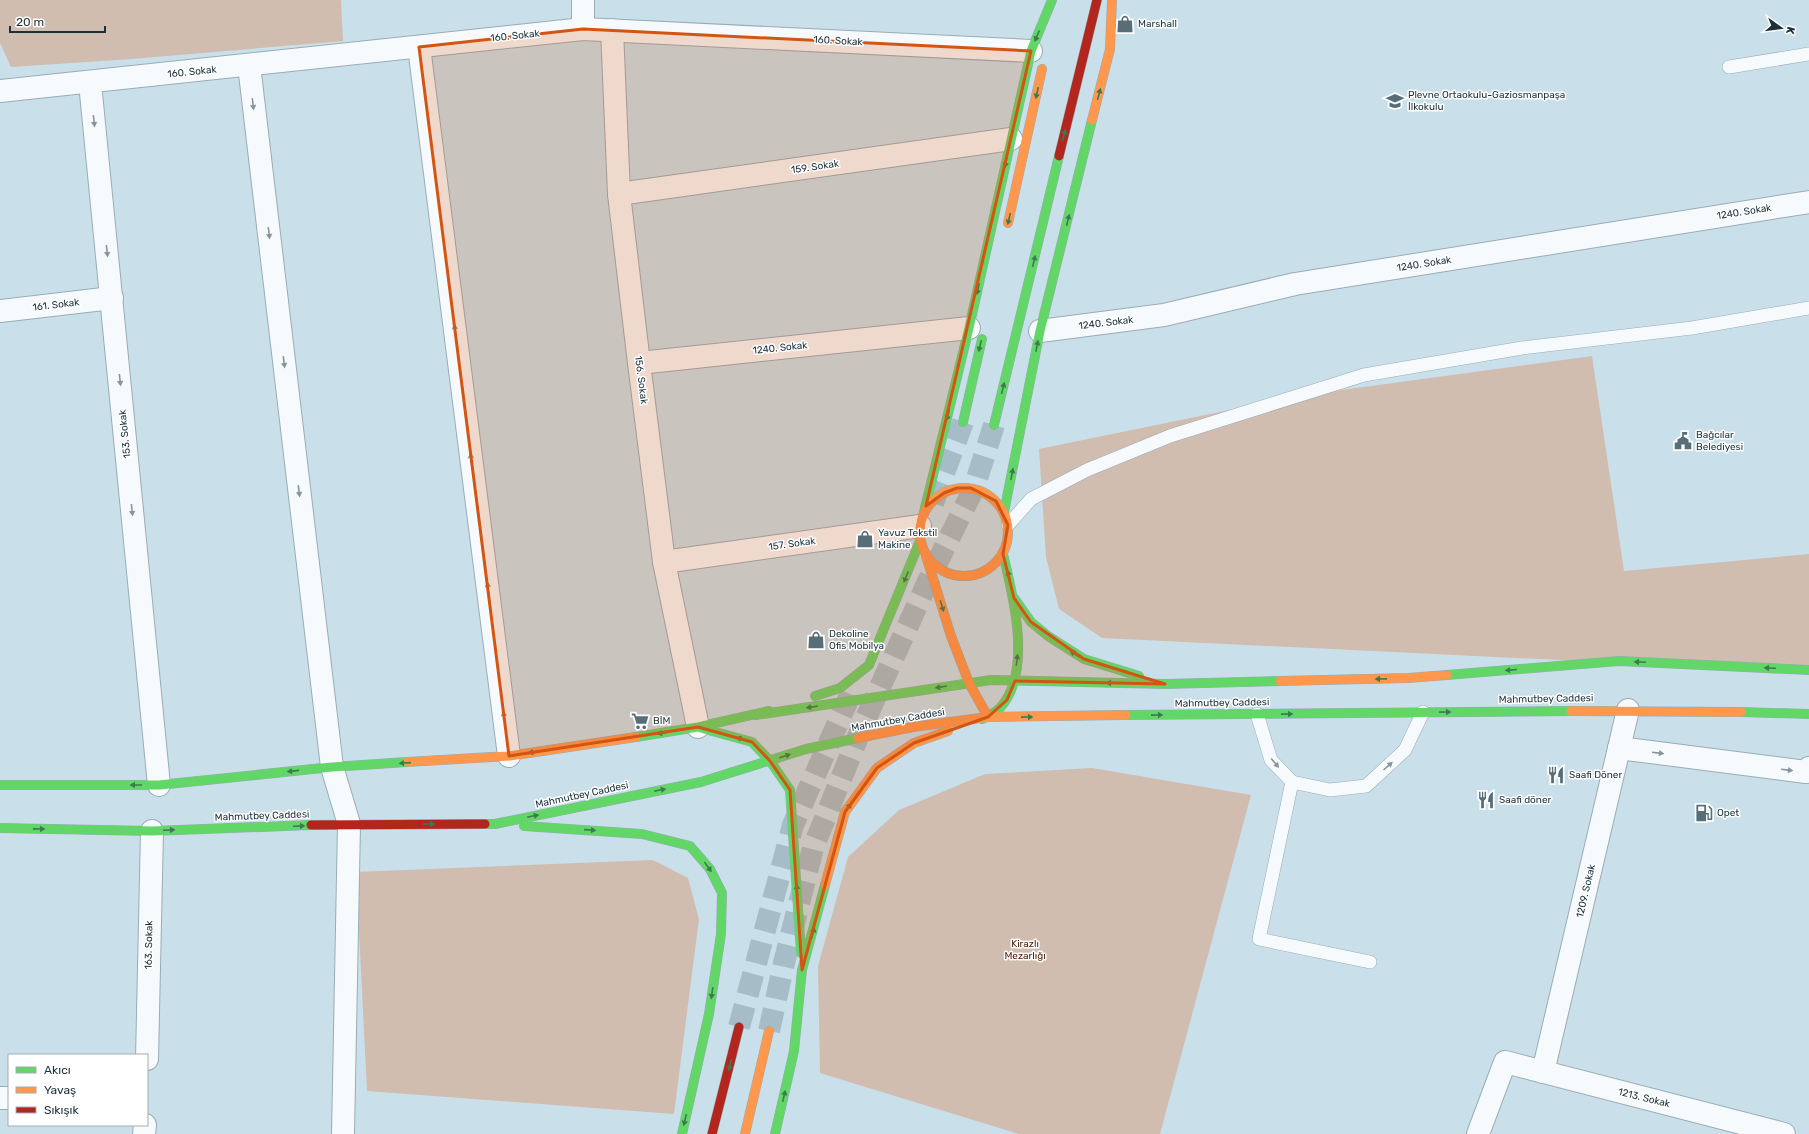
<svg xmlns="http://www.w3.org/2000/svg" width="1809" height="1134" font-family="Rubik,sans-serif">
	<rect width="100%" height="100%" fill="#c9e0eb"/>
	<g fill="#d1bcb0">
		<path d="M0,0H341L343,41L132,59L11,67L0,43Z"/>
		<path d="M1592,356L1624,571L1809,554V672L1102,638L1059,609L1046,557L1039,449L1297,396Z"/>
		<path d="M1092,768L1251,795L1160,1134H1019L820,1073L818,966L848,857L899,810L985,774Z"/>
		<path d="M653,860L688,878L699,919L674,1114L367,1091L356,872Z"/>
	</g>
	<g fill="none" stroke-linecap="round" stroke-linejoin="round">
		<g stroke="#a6bdc8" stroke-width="22" stroke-dasharray="22 11" stroke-linecap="butt">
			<path d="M933,503L963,422"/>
			<path d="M739,1027L793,825L854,686"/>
			<path d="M769,1031L784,963L813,848L862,727L930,577L974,488L994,425"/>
		</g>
		<g stroke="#98acb6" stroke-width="14">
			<g id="lane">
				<path d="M1729,67L1809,54"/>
				<path d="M1008,525L1031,499L1087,470L1170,436L1364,375L1522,348L1692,328L1809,308"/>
				<path d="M1257,714L1271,760L1292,782L1330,790L1366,786L1405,750L1423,712"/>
				<path d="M1292,782L1259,939L1370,962"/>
			</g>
		</g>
		<g stroke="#98acb6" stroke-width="24">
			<g id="street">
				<path d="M583,29V0"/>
				<path d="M612,30L619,194L639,363L664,562L698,727"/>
				<path d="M419,47L509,756"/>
				<path d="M249,65L332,767L349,824L343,1134"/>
				<path d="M90,83L159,785"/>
				<path d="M0,91L583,29L1031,51"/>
				<path d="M619,194L1011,139"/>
				<path d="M0,311L112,298"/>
				<path d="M1040,331L1164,315L1295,284L1809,202"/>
				<path d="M639,363L969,328"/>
				<path d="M664,562L920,526"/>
				<path d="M1619,748L1806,772L1809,768"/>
				<path d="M147,1059L152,831"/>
				<path d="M1543,1072L1628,710"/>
				<path d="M0,1098H9"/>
				<path d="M144,1134L145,1125"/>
				<path d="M1478,1134L1505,1062L1784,1134"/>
			</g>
		</g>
		<g stroke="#98acb6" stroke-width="10">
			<g id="fast">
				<path d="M963,422L982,339"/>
				<path d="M994,425L1059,156"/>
				<path d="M924,512L969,328L1031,51L1052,0"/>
				<path d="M1004,512L1040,331L1092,120"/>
				<path d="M1014,598L1031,622L1048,636L1084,659L1139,676"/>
				<path d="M1447,675L1619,661L1809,670"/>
				<path d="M815,696L840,688L869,665L920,541"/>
				<path d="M1741,712L1809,714"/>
				<path d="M756,715L991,680L1165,684L1280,681"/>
				<path d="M1126,715L1571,711"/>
				<path d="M982,719C988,716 996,712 1000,708C1033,672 1013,595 1003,554"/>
				<path d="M701,728L752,742L770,761L790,790L801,953"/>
				<path d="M636,737L698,727L769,711"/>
				<path d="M0,785H159L332,767L407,762"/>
				<path d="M485,824H495L701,782L806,749L858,738"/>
				<path d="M524,826L642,834L690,846L710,869L722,893L721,934L709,1014L682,1134"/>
				<path d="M0,828L152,831L311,825"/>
				<path d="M775,1134L794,1051L802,970L825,885"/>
			</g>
		</g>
		<g stroke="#98acb6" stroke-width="10">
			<g id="slow">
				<path d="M1092,120L1110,49L1112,0"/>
				<path d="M1008,223L1042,69"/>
				<circle cx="964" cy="532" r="44"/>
				<path d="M926,556L951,636L969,683L988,717"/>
				<path d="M1280,681L1408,678L1447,675"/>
				<path d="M1571,711L1741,712"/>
				<path d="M858,738L913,727L988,717L1126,715"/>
				<path d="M407,762L509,756L636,737"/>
				<path d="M825,885L845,812L877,768L914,743L948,731"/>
				<path d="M745,1134L769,1031"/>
			</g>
		</g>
		<g stroke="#98acb6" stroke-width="10">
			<g id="jam">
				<path d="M1059,156L1097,0"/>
				<path d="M311,825L485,824"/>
				<path d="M712,1134L739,1027"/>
			</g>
		</g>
		<use href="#lane" stroke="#f7fafc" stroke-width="13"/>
		<use href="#street" stroke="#f7fafc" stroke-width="22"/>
		<use href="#fast" stroke="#63d668" stroke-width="9"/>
		<use href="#slow" stroke="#ff974d" stroke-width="9"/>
		<use href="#jam" stroke="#b3261e" stroke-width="9"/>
	</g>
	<defs><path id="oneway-solid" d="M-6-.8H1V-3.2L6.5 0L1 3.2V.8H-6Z"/></defs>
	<g fill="#3b7b4f">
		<use href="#oneway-solid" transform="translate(1037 36) rotate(113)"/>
		<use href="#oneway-solid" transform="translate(1037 93) rotate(103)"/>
		<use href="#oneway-solid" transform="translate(1099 94) rotate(-76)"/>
		<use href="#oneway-solid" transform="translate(1064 135) rotate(-76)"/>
		<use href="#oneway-solid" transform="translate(1006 162) rotate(102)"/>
		<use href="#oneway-solid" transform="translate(1009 219) rotate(103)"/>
		<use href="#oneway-solid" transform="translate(1068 220) rotate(-76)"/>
		<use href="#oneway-solid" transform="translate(1034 261) rotate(-76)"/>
		<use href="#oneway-solid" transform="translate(978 289) rotate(102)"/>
		<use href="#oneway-solid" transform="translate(980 346) rotate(103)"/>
		<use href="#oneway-solid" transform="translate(1037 346) rotate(-79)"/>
		<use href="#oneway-solid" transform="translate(1003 388) rotate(-76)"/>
		<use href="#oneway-solid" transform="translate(948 415) rotate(104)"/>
		<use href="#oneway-solid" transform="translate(1012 474) rotate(-79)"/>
		<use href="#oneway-solid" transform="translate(1009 576) rotate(-104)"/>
		<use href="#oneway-solid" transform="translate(906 577) rotate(112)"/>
		<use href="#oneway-solid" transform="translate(942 606) rotate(73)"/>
		<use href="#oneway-solid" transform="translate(1075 654) rotate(-147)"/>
		<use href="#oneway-solid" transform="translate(1017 660) rotate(-83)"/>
		<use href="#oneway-solid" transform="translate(1640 662) rotate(-177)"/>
		<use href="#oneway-solid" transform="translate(1770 668) rotate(-177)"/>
		<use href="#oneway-solid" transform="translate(1511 670) rotate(175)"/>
		<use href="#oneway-solid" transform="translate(1381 679) rotate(179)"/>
		<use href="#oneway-solid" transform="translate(1112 683) rotate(-179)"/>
		<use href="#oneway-solid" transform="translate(941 687) rotate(171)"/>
		<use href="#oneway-solid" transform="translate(812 707) rotate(171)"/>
		<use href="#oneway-solid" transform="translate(1445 712) rotate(-1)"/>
		<use href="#oneway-solid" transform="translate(1287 714) rotate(-1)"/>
		<use href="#oneway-solid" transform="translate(1157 715) rotate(-1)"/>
		<use href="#oneway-solid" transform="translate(1027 717) rotate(-1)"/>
		<use href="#oneway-solid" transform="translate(663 733) rotate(171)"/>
		<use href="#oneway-solid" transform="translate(742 739) rotate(-165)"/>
		<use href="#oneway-solid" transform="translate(534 752) rotate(171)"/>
		<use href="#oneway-solid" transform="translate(785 756) rotate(-17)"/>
		<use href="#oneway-solid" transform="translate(405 763) rotate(176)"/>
		<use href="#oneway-solid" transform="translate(293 771) rotate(174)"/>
		<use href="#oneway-solid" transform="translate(136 785) rotate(180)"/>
		<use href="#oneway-solid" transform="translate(660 790) rotate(-12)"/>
		<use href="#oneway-solid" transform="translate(848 808) rotate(-57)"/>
		<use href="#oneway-solid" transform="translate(533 816) rotate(-12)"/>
		<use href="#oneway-solid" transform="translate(429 824)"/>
		<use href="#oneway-solid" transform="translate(299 826) rotate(-2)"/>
		<use href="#oneway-solid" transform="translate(39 829) rotate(1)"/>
		<use href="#oneway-solid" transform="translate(169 830) rotate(-2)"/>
		<use href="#oneway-solid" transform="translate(590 830) rotate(4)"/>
		<use href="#oneway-solid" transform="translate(708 867) rotate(54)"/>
		<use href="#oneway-solid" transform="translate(797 890) rotate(-94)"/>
		<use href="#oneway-solid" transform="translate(813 933) rotate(-75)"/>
		<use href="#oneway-solid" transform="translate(712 993) rotate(98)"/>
		<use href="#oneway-solid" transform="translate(730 1065) rotate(104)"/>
		<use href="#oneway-solid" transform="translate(784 1096) rotate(-77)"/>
		<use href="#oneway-solid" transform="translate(685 1120) rotate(103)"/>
	</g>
	<g fill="#88959b">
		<use href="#oneway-solid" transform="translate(253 104) rotate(83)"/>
		<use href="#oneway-solid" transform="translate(94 121) rotate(84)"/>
		<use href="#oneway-solid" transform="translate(269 233) rotate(83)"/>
		<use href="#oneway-solid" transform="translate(107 251) rotate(84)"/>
		<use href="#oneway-solid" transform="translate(455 330) rotate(-97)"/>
		<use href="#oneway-solid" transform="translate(284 362) rotate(83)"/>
		<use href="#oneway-solid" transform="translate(120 380) rotate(84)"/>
		<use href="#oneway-solid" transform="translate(471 459) rotate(-97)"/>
		<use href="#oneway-solid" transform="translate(299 491) rotate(83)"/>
		<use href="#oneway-solid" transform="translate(132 510) rotate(84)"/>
		<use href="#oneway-solid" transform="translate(488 588) rotate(-97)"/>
		<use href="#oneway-solid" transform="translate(504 717) rotate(-97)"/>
		<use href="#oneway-solid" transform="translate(1658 753) rotate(7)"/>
		<use href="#oneway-solid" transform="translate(1275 763) rotate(50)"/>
		<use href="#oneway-solid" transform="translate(1388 766) rotate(-42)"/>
		<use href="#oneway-solid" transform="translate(1787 770) rotate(7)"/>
	</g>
	<path fill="#d35511" fill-opacity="0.2" stroke="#d35511" stroke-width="3" stroke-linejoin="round" d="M583,29L1031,51L926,506L944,493L957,488H971L996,501L1008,525L1003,554L1014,598L1031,622L1084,659L1165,684L1015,681L1007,700L988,717L914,743L877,768L845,812L802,970L790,790L770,761L752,742L698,727L509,756L419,47Z"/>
	<defs>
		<g id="shop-bare" transform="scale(1.38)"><path d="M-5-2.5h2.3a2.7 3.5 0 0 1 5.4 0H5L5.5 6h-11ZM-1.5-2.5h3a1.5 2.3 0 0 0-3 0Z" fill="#576e78" stroke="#fff" stroke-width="2.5" paint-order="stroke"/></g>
		<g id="school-bare" transform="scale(1.38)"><path d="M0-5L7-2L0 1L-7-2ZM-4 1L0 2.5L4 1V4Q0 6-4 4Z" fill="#576e78" stroke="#fff" stroke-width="2.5" paint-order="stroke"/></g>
		<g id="civic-bare" transform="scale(1.38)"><path d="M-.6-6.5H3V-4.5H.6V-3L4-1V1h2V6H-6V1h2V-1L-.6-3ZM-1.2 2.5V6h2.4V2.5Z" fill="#576e78" stroke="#fff" stroke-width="2.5" paint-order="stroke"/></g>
		<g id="supermarket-bare" transform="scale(1.38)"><path d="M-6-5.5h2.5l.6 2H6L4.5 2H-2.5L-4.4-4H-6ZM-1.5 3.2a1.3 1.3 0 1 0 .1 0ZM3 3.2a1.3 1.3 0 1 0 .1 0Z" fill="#576e78" stroke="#fff" stroke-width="2.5" paint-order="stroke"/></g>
		<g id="restaurant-bare" transform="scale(1.38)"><path d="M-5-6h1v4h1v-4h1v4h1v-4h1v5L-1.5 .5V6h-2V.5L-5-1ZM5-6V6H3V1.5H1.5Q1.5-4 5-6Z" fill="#576e78" stroke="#fff" stroke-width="2.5" paint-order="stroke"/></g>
		<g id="fuel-bare" transform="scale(1.38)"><path d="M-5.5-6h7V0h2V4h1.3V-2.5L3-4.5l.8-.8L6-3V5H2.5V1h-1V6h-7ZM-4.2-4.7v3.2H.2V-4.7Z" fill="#576e78" stroke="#fff" stroke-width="2.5" paint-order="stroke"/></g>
	</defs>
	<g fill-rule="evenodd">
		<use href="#shop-bare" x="1125" y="24"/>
		<use href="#school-bare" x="1395" y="101"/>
		<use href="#civic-bare" x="1683" y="441"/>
		<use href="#shop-bare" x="865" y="539"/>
		<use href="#shop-bare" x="816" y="640"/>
		<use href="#supermarket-bare" x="640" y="721"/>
		<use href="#restaurant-bare" x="1556" y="775"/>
		<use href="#restaurant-bare" x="1486" y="800"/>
		<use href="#fuel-bare" x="1704" y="813"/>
	</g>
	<g text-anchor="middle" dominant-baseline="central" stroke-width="3" stroke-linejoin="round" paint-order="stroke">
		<g font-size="10" fill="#1a303a" stroke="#fff" text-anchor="start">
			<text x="1138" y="24">Marshall</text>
			<text x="1408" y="95">Plevne Ortaokulu-Gaziosmanpaşa<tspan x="1408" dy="12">İlkokulu</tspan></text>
			<text x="1696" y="435">Bağcılar<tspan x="1696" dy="12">Belediyesi</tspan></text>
			<text x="878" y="533">Yavuz Tekstil<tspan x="878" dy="12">Makine</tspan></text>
			<text x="829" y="634">Dekoline<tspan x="829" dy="12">Ofis Mobilya</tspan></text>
			<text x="653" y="721">BİM</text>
			<text x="1569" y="775">Saafi Döner</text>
			<text x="1499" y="800">Saafi döner</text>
			<text x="1717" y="813">Opet</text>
		</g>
		<g font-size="10" fill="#1a303a" stroke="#fff">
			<text transform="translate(515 36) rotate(-6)">160. Sokak</text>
			<text transform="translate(838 41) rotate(3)">160. Sokak</text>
			<text transform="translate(192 72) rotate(-6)">160. Sokak</text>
			<text transform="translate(815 167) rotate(-8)">159. Sokak</text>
			<text transform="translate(1744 212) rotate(-9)">1240. Sokak</text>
			<text transform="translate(1424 264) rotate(-9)">1240. Sokak</text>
			<text transform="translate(56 305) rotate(-7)">161. Sokak</text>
			<text transform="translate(1106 323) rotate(-7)">1240. Sokak</text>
			<text transform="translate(780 348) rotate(-6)">1240. Sokak</text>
			<text transform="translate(641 380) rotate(83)">156. Sokak</text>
			<text transform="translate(125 434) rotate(-96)">153. Sokak</text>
			<text transform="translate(792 544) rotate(-8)">157. Sokak</text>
			<text transform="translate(1546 699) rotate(-1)">Mahmutbey Caddesi</text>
			<text transform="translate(1222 703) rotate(-1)">Mahmutbey Caddesi</text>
			<text transform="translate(898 720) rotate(-10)">Mahmutbey Caddesi</text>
			<text transform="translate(582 795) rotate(-12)">Mahmutbey Caddesi</text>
			<text transform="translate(262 816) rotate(-2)">Mahmutbey Caddesi</text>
			<text transform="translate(1586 891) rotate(-77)">1209. Sokak</text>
			<text transform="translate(149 945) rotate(-89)">163. Sokak</text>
			<text transform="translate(1644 1098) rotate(14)">1213. Sokak</text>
		</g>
		<g font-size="10" fill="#471a00" stroke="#fff">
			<text x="1025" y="944">Kirazlı<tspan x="1025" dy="12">Mezarlığı</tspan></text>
		</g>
	</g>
	<rect x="8" y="1054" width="140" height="72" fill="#ffffff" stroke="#a3acb0"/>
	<rect x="16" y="1067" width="20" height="6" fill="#63d668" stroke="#a3acb0"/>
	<text x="44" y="1074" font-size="12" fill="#1a303a">Akıcı</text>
	<rect x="16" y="1087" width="20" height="6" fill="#ff974d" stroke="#a3acb0"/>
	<text x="44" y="1094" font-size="12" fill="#1a303a">Yavaş</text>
	<rect x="16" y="1107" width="20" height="6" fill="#b3261e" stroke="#a3acb0"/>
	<text x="44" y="1114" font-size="12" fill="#1a303a">Sıkışık</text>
	<g transform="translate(1781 28) rotate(104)" stroke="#ffffff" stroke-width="3" paint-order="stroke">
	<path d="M0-3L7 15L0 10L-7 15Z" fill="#1a303a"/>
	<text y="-6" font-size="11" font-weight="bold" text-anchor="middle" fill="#1a303a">K</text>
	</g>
	<path d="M10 26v6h95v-6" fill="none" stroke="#1a303a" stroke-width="2"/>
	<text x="16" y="26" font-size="12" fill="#1a303a" stroke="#ffffff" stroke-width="3" paint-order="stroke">20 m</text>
</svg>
